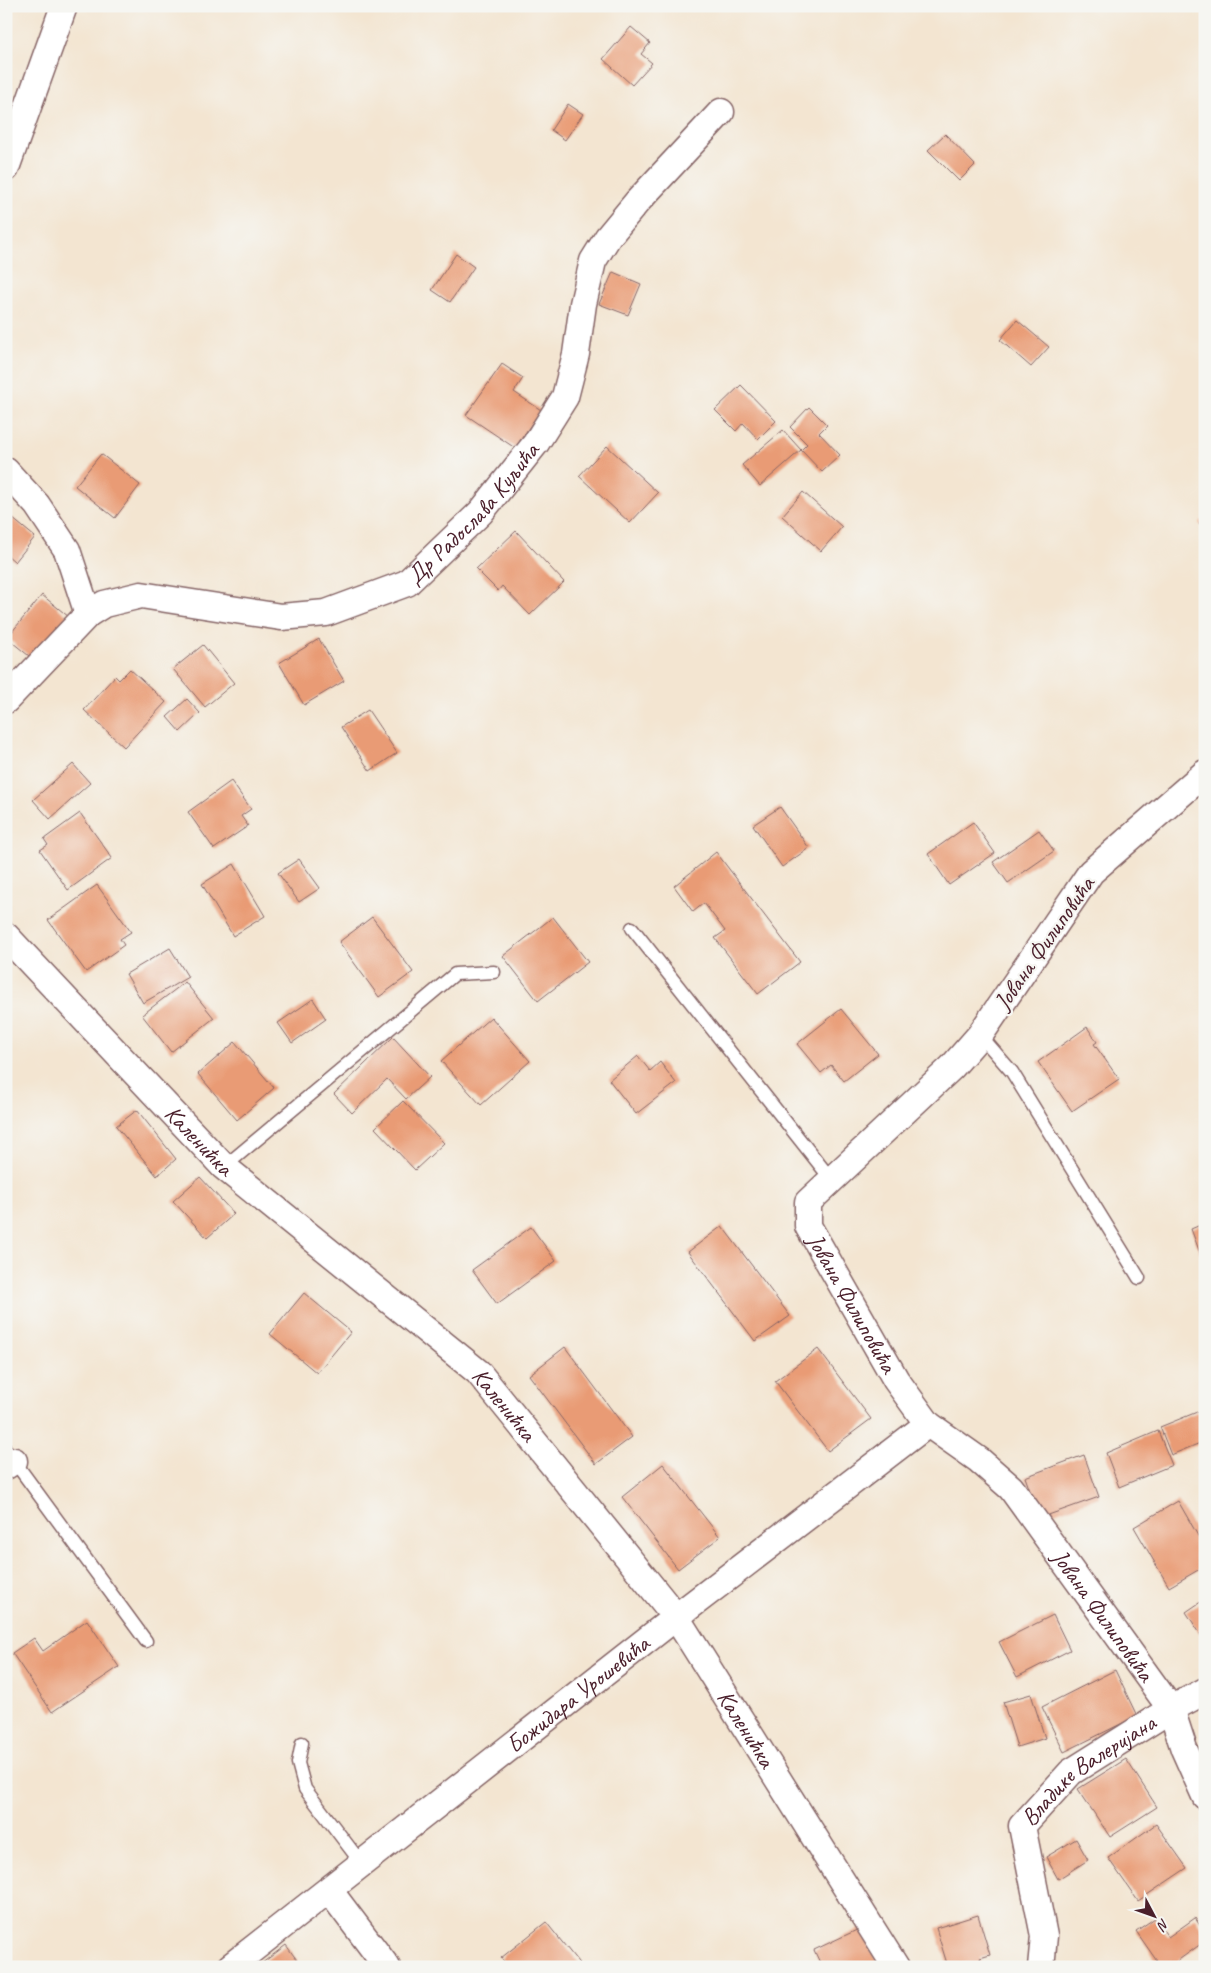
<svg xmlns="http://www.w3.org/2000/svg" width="1211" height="1973" font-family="Caveat,sans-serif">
	<rect width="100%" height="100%" fill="#f6f6f2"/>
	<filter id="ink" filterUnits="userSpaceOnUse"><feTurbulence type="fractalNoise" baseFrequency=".02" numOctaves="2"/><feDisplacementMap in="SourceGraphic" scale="10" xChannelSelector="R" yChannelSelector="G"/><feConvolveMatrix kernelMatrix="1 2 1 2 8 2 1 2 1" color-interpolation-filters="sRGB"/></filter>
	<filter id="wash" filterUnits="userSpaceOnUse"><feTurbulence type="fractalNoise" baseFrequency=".0096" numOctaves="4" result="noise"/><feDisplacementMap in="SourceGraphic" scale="20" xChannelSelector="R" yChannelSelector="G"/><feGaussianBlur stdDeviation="1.12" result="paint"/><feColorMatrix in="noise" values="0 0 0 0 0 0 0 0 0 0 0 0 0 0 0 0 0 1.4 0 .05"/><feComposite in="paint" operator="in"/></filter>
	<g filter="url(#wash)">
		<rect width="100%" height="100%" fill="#f3e5d1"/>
		<g id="blocks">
			<g fill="#e99b75">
				<path d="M631,27L650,43L641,54L652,63L632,85L603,59Z"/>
				<path d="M568,104L583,114L565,140L551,130Z"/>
				<path d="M945,134L975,165L959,181L928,150Z"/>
				<path d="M456,254L474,267L450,302L432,290Z"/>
				<path d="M613,272L641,284L628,315L599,304Z"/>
				<path d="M1017,320L1049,347L1031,367L1000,340Z"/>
				<path d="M502,364L523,378L514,392L541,410L515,448L466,415Z"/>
				<path d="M741,385L776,421L758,439L743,423L736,431L715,410Z"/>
				<path d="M809,407L827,425L819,433L840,455L822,472L801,450L807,444L790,427Z"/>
				<path d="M783,430L801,450L760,486L742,465Z"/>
				<path d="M607,446L658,493L630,523L579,476Z"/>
				<path d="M101,454L140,485L115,518L75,486Z"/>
				<path d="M803,492L842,527L821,551L782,516Z"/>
				<path d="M6,513L35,537L15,562L6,554Z"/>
				<path d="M1205,518V529L1199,523Z"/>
				<path d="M516,531L564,582L530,615L502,586L498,591L476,569Z"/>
				<path d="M42,595L69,617L34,660L7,638Z"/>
				<path d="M319,639L344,681L304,705L279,663Z"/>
				<path d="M203,645L234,683L205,707L173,669Z"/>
				<path d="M130,669L166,702L124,747L84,710L115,676L119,680Z"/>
				<path d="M187,699L200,713L180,732L167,717Z"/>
				<path d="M368,710L397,753L370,771L341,727Z"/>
				<path d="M73,764L90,783L50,819L33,800Z"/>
				<path d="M231,781L251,809L241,816L248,826L214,849L188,812Z"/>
				<path d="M780,807L809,848L782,867L753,825Z"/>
				<path d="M80,813L112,858L68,890L40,850L48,845L44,839Z"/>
				<path d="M973,822L995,853L949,885L928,854Z"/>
				<path d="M1039,830L1054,851L1008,883L993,862Z"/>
				<path d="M716,852L800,962L758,994L715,938L725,931L704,903L693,912L674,886Z"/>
				<path d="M299,859L320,888L299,902L278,873Z"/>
				<path d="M234,864L265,916L233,936L202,884Z"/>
				<path d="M97,885L131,932L120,939L124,945L86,972L48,920Z"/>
				<path d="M372,917L413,972L379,997L339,942Z"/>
				<path d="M553,917L588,962L538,1001L503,956Z"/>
				<path d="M170,948L188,977L143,1003L126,974Z"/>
				<path d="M185,982L214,1018L171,1052L142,1015Z"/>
				<path d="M313,999L326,1019L292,1043L278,1023Z"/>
				<path d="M841,1009L878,1054L844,1081L831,1065L821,1073L797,1044Z"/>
				<path d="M491,1017L530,1061L481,1105L441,1061Z"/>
				<path d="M1087,1027L1097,1042L1094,1044L1119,1079L1072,1111L1038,1062Z"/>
				<path d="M393,1037L430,1077L406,1099L387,1079L352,1113L334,1094Z"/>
				<path d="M235,1042L274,1088L237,1120L198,1074Z"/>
				<path d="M638,1056L650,1071L660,1062L676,1083L636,1114L609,1080Z"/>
				<path d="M403,1101L444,1143L415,1170L375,1128Z"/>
				<path d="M137,1110L176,1159L157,1176L116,1126Z"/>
				<path d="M200,1177L234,1214L207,1238L173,1201Z"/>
				<path d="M1205,1223V1257L1202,1258L1191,1229Z"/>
				<path d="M722,1226L790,1316L755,1341L688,1252Z"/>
				<path d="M531,1227L556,1261L497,1304L472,1270Z"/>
				<path d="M304,1293L351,1332L317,1373L270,1334Z"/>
				<path d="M565,1347L632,1437L596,1464L529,1375Z"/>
				<path d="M818,1349L871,1419L828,1451L775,1381Z"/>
				<path d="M1202,1410L1205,1417V1441L1171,1455L1160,1427Z"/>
				<path d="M1158,1431L1172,1465L1119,1487L1106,1453Z"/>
				<path d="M1084,1455L1099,1497L1040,1518L1025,1477Z"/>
				<path d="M663,1464L720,1537L678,1569L622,1497Z"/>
				<path d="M1178,1501L1205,1548V1566L1169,1587L1134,1527Z"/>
				<path d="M1205,1599V1641L1186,1612Z"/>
				<path d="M1053,1615L1070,1650L1017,1677L999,1642Z"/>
				<path d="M87,1620L119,1667L52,1712L12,1653L34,1638L43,1651Z"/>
				<path d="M1115,1670L1137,1716L1064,1752L1042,1707Z"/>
				<path d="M1031,1694L1045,1738L1017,1747L1003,1702Z"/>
				<path d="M1126,1759L1157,1807L1110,1837L1078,1789Z"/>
				<path d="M1156,1824L1187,1868L1138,1901L1108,1858Z"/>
				<path d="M1076,1839L1088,1860L1058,1879L1046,1857Z"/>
				<path d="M978,1915L990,1955L980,1958L983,1967H948L936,1928Z"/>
				<path d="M1155,1918L1168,1937L1195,1918L1205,1933V1941L1169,1967H1161L1136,1931Z"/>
				<path d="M546,1922L582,1967H508L501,1958Z"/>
				<path d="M861,1928L878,1964L872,1967H822L814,1950Z"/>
				<path d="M286,1945L302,1967H257Z"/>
			</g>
		</g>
	</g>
	<g filter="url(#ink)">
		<use href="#blocks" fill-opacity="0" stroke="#856465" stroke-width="1"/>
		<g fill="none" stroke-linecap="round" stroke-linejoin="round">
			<g stroke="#856465" stroke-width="15">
				<g id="service">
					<path d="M632,928L831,1179"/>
					<path d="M980,1035L1012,1072L1139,1278"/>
					<path d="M224,1167L455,974L494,972"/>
					<path d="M6,1450L146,1641"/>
					<path d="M302,1743L298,1763L305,1789L362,1864"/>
				</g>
			</g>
			<g stroke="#856465" stroke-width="29">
				<g id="minor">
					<path d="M6,168L64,6"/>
					<path d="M6,471L37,505L67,550L88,614"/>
					<path id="s1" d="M6,700L88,614L104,604L141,595L281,617L326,613L407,583L481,512L536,443L565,397L576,354L583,304L593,261L608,237L637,202L721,112"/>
					<path id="s2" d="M1205,773L1091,872L980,1035L952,1067L808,1202V1226L896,1380L928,1424L979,1460L1011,1488L1171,1709L1184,1749L1205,1796"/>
					<path id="s3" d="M6,936L224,1167L478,1372L676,1617L896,1967"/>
					<path d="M6,1466L14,1461"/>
					<path d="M329,1890L387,1967"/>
					<path id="s4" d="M230,1967L676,1617L928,1424"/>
					<path id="s5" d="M1041,1967L1044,1936L1022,1826L1071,1772L1171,1709L1205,1691"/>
				</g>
			</g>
			<use href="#service" stroke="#fff" stroke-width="12"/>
			<use href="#minor" stroke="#fff" stroke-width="26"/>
		</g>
	</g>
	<g text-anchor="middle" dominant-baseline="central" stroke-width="4.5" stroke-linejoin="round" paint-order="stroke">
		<g font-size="24" fill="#4a1f2b" stroke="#f6f6f2">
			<text stroke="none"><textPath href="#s1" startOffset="545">Др Радослава Куљића</textPath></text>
			<text transform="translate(1044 943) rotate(-55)">Јована Филиповића</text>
			<text stroke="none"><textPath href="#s3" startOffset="281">Каленићка</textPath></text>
			<text stroke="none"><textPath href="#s2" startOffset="701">Јована Филиповића</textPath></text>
			<text stroke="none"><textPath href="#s3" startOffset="686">Каленићка</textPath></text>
			<text stroke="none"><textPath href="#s2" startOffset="1106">Јована Филиповића</textPath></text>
			<text stroke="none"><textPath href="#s4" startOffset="442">Божидара Урошевића</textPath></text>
			<text stroke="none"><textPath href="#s3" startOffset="1091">Каленићка</textPath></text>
			<text stroke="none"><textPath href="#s5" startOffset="231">Владике Валеријана</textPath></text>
		</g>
	</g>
	<rect width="1211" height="1973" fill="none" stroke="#f6f6f2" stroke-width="25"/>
	<g transform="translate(1154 1916) rotate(131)" stroke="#f6f6f2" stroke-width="4" paint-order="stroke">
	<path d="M0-4L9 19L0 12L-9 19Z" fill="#4a1f2b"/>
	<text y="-8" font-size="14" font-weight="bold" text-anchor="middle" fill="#4a1f2b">N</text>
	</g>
</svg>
